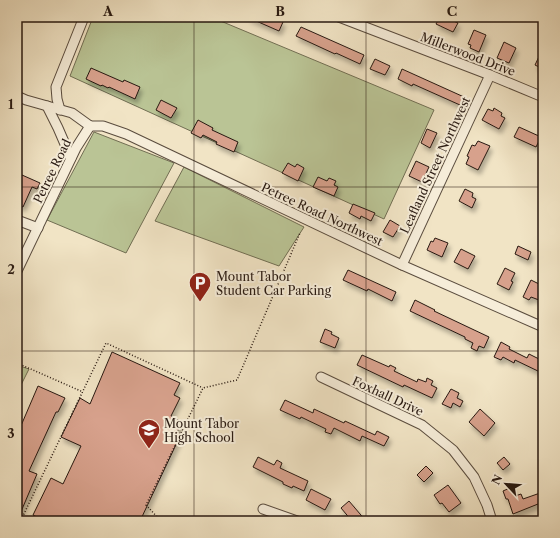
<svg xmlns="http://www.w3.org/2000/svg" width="560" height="538" font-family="'Libre Caslon Text',serif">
	<defs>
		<filter id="shadow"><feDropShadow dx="2.5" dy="4.5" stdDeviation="2" flood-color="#0004"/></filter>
	</defs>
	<rect width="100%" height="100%" fill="#f1e4c5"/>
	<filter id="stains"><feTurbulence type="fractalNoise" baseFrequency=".005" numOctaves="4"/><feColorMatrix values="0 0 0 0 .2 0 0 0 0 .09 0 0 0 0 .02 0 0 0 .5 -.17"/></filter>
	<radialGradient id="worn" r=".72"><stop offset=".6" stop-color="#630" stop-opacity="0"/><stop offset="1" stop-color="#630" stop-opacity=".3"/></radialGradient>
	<g fill="#bac495" stroke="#716e53">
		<path d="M93,17H211L434,110L384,219L70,76Z"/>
		<path d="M94,132L174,163L126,253L47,220Z"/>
		<path d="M184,167L304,227L279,266L155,221Z"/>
		<path d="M17,365L29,369L17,393Z"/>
	</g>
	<g fill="#d7a18c" stroke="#281911" filter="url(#shadow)">
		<path d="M247,17H273L283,22L279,31Z"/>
		<path d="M440,17H444L458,23L453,32L436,24Z"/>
		<path d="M301,27L364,55L360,64L336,53L335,54L296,36Z"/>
		<path d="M474,30L486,35L479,52L470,48L471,45L468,44Z"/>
		<path d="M504,42L516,48L509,63L497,58Z"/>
		<path d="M543,48V69L535,65Z"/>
		<path d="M375,59L390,66L385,75L370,69Z"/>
		<path d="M91,68L123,82L124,80L140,87L135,99L109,87L108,88L102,85L101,86L86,79Z"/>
		<path d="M402,69L464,97L460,105L413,84L412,86L398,79Z"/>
		<path d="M161,100L177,108L171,118L156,110Z"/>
		<path d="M494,108L502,113L501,116L505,118L499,129L482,120L488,109L493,111Z"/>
		<path d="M198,120L213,128L212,130L238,142L234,152L216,144L217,142L203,135L201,138L191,133Z"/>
		<path d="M519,127L541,137L536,147L514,137Z"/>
		<path d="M427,129L437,133L430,148L421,143Z"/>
		<path d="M478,141L490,146L478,170L466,164L469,157L467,156L472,145L475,146Z"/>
		<path d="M416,161L429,167L422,182L409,176Z"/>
		<path d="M288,163L295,167L297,164L304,168L298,181L282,173Z"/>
		<path d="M22,175L40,183L37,189L32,187L23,207L17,204V187Z"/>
		<path d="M318,177L327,181L329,178L336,181L334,185L338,187L334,196L313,187Z"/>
		<path d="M465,189L473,193L472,197L476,199L472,208L459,201Z"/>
		<path d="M353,204L375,213L371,221L361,216L360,219L349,213Z"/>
		<path d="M390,220L400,226L393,237L383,232Z"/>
		<path d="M435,238L448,243L442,257L427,250L431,241L433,242Z"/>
		<path d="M518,246L531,252L528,260L515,254Z"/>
		<path d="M461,249L475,256L468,269L454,262Z"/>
		<path d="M505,268L515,273L511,281L513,282L509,290L497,284Z"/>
		<path d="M348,270L396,292L392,301L368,289L367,291L343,280Z"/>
		<path d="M531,280L543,286V291L539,300L531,297L529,300L523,297Z"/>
		<path d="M415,300L435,310L434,311L489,337L484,348L479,346L477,351L471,348L473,343L465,339V337L410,311Z"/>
		<path d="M325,329L332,332L331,334L339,338L335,348L320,342Z"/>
		<path d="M501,342L510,347L509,349L527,358L529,354L543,361V364L540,372L515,360L514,363L503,357L501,360L494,357Z"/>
		<path d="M112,352L180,383L174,395L180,398L171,416L182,422L177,432L181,434L140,521H45L33,515L51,478L63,484L81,446L61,437L80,398L90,404Z"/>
		<path d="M362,355L389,367L390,365L396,368L394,371L417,382L418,379L426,382L427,378L433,381L431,385L437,388L432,398L404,385L403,387L357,365Z"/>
		<path d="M38,386L65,398L58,412H56L29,471L37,474L17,521V435Z"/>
		<path d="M451,389L459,393L457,398L463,401L460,407L453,403L451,408L442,404Z"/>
		<path d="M285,400L313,413L314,409L344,423L345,421L375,435L377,431L389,437L384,446L362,436L360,441L334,428L331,434L325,432L326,429L301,417L300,419L280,410Z"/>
		<path d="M480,409L495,423L484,436L469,422Z"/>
		<path d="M258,457L274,465L277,460L282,463L280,468L308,481L304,491L293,486L292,488L283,484V482L253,467Z"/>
		<path d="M504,457L510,464L503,470L497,463Z"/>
		<path d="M426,466L433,473L424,482L417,475Z"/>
		<path d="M448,485L461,503L449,512L442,503L440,504L434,495Z"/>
		<path d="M512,487L515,496L521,494L523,499L543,492V502L513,514L508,499H506L503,491Z"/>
		<path d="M311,489L331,499L325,510L306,500Z"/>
		<path d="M349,501L366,521H352L341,508Z"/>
	</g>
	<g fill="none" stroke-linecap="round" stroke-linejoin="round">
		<g stroke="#5a4c3e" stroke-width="11">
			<g id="minor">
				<path d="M339,17L490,75L543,97"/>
				<path d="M17,96L26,100L72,113L90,126"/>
				<path d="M47,106L58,128L71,158"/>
				<path d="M60,110L57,99L56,87L84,17"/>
				<path d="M90,126H103L126,134L402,265L543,327"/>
				<path d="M17,220L38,228"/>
				<path d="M402,265L490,75"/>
				<path d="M17,271L76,148L90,126"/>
				<path d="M321,377L422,425L453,450L474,477L487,505L492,521"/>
				<path d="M263,509L297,521"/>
			</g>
		</g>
		<g stroke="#281911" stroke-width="1.5" stroke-dasharray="1 2" stroke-linecap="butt">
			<path d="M17,363L83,392"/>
			<path d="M21,520L106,343L203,388"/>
			<path d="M161,521L146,505L203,388L237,380L300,233"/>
		</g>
		<use href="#minor" stroke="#f6edd9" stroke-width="9"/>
	</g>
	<path fill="none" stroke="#281911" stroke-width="1" stroke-opacity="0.55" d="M194,17V521M366,17V521M17,187H543M17,351H543"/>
	<defs>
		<g id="parking-pin" transform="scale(1.15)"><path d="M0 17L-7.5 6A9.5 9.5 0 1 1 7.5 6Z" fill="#8f2418" stroke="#f6edd9"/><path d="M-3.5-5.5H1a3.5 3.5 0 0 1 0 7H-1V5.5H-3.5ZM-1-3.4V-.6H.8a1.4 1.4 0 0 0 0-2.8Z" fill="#fff"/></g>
		<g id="school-pin" transform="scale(1.15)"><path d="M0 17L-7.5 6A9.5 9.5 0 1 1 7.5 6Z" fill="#8f2418" stroke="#f6edd9"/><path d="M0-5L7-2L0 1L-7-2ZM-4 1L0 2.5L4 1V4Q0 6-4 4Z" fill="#fff"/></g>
	</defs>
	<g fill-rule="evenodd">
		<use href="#parking-pin" x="200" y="283"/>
		<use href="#school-pin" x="149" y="430"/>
	</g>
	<g text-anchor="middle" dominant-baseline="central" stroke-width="4" stroke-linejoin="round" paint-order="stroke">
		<g font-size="12" fill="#281911" stroke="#f6edd9">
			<text transform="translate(468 54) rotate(21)">Millerwood Drive</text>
			<text transform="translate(435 165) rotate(-65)">Leafland Street Northwest</text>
			<text transform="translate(52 171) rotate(-64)">Petree Road</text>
			<text transform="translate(322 214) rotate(25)">Petree Road Northwest</text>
			<text transform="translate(388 396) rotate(25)">Foxhall Drive</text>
		</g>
		<g font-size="12" fill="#281911" stroke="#f6edd9" text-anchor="start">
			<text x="216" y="276">Mount Tabor<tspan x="216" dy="14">Student Car Parking</tspan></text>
			<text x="164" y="423">Mount Tabor<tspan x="164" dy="14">High School</tspan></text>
		</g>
	</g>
	<rect width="560" height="538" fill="none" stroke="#f1e4c5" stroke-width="44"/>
	<g transform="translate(506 484) rotate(296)" stroke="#f6edd9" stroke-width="3" paint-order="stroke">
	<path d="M0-3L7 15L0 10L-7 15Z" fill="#281911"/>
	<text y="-6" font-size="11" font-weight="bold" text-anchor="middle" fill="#281911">N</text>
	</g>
	<rect x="22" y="22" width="516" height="494" fill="none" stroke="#281911" stroke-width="1.5"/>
	<g font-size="13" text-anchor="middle" font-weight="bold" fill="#281911">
		<text x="108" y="16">A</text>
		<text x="280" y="16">B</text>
		<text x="452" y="16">C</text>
		<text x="11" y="109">1</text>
		<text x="11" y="274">2</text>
		<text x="11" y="438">3</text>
	</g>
	<rect width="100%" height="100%" filter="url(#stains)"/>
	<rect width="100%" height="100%" fill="url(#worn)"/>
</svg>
